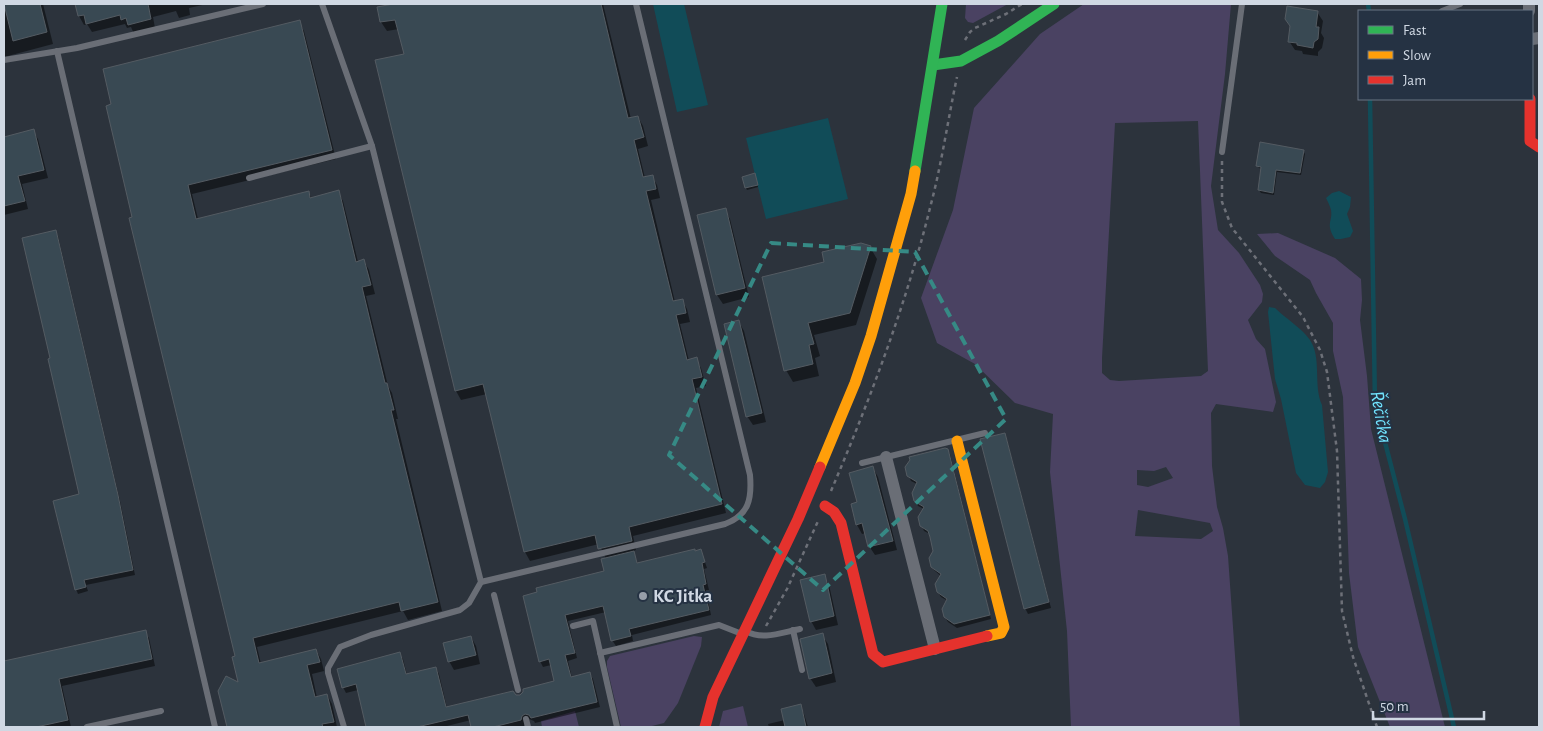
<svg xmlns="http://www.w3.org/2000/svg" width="1543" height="731" font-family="'Alegreya Sans',sans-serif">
	<rect width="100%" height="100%" fill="#2c333c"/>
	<g fill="#4a4262" fill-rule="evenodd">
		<path d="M966,4H1008L973,23L968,22L965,18Z"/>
		<path d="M1084,4H1231L1225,74L1211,186L1218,230L1239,253L1260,285L1263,294L1262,302L1248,320L1256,339L1265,349L1276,402L1273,412L1216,404L1211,413L1212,466L1217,507L1223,528L1228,556L1240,727H1071L1067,631L1050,472L1053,414L1015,403L975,364L937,343L921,298L953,210L974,108L1040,34ZM1198,121L1208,371L1201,376L1119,381L1110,380L1102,373V358L1115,123ZM1166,467L1173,478L1148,487L1137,485V470L1154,471ZM1138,510L1210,523L1213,531L1201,539L1135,536Z"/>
		<path d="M1278,233L1335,258L1361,279L1362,300L1360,320L1367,376L1371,429L1445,727H1390L1358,647L1349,573L1343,397L1333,351V323L1316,293L1310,280L1275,256L1257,234Z"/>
		<path d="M694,636L702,637L701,646L678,703L664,723L648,727H621L607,667V661L610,656Z"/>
		<path d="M743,706L748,727H719L723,711Z"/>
		<path d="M575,711L579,727H542L541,721Z"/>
	</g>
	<g fill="#114c58">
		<path d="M653,4H684L708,105L677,112Z"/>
		<path d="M828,118L848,199L766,219L746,138Z"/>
		<path d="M1339,191L1351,197L1350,207L1347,214L1353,231L1350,237L1341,239H1335C1325,223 1333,222 1331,210C1330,206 1328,202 1326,198L1332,193Z"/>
		<path d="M1269,307L1275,308C1285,318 1303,329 1310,340C1322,358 1313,385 1322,405L1328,472L1325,482L1320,488L1305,485L1296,473L1281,399L1275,379L1268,312Z"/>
	</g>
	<g fill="#0007">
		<path d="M4,4H43L53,44L4,57Z"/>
		<path d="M76,4H207L189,8L190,15L179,18L176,11L153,17L155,28L134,34L131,27L127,28L125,24L92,32L87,24L84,25L79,16Z"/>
		<path d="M393,4H603L631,119L638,117L643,126L648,146L638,149L645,178L652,176L657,185L660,198L651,200L675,302L682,300L687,309L690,322L680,324L689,361L696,359L701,368L706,386L696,388L726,513L633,536L636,550L633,551L638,564L701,551L707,568L704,569L709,590H706L711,615L632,635L633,641L616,646L612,640L606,612L568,621L577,658L568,661L572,678L590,674L593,679L600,707L535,723L534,721L529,719L525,722L524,726L518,727H473L471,720L443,727H367L358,690L346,693L343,687L399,654L403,659L407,675L436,668L439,674L447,708L520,696L555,682L551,665L543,667L540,661L524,597L605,572L606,559L599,544L530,561L525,552L487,394L461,400L456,391L405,54L399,29L387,31L381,22Z"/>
		<path d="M1317,12L1323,21L1321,33L1324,38L1322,48L1318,52V56L1303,54L1302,51L1295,50L1289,41Z"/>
		<path d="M299,22L304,31L336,159L192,194L198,219L308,192L312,198L338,192L343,201L358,262L364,261L369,270L375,294L366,296L388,386L392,393L398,419H396L442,611L408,620L403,611L257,647L261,664L316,650L321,659L324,671L312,674L317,698L327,695L332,704L337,727H229L220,691L240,685L237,657L131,219Z"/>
		<path d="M33,131L38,139L48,178L22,184L28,209L4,215V138Z"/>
		<path d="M1303,151L1305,154L1301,175L1277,172L1274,195L1261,193L1259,190L1262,169L1259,168L1258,166Z"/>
		<path d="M756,177L758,187L747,190L746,188Z"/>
		<path d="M725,210L730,219L749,297L723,304L717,295Z"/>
		<path d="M56,232L58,236L120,501L135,575L86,585L88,591L78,594L76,589L80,495L51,359Z"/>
		<path d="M870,247L877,259L856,325L814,335L820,356L815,358L819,376L793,382L786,370L826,262Z"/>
		<path d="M739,322L744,331L766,422L753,425L747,416Z"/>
		<path d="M1004,434L1007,440L1051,608L1028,614L1025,608Z"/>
		<path d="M947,450L950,454L991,619L957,628L948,622L945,617L948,601L941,597L938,592L941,576L935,571L932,567L934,551L930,534L924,531L922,526L924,509L918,506L915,501L917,484L911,481L909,476Z"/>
		<path d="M873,468L878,477L897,550L875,555L869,546L866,533L862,534L857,525L858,503Z"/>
		<path d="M824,576L829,585L838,625L816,630L811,621Z"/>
		<path d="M145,632L149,638L155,666L62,686L71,727H4V662Z"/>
		<path d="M822,635L828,644L836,682L816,687L810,678Z"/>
		<path d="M471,637L476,646L480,664L454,670L449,661Z"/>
		<path d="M800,706L804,714L808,727H769L768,724L785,720Z"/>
	</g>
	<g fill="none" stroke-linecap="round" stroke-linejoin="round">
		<g stroke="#114c58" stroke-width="4.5">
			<path d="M1368,4L1369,11"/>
			<path d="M1370,99L1375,404L1405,519L1454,727"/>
		</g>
	</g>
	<g fill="#394953" stroke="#545b62">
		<path d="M4,4H40L47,32L13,41Z"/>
		<path d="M75,4H148L151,19L128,25L126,18L121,20L120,15L86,24L84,15L78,16Z"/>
		<path d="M393,4H601L628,118L638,116L644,137L634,140L643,177L653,175L656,189L646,191L673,301L683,299L686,313L676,315L687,360L697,357L702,377L692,379L722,504L629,527L632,541L598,549L595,535L524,552L483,384L455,391L375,60L404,54L395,20L380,22L377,7Z"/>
		<path d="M1287,6L1318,11L1316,27H1319L1318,39L1314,42L1313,48L1297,45V43L1288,42L1290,26L1285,19Z"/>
		<path d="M300,20L332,150L188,185L196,219L309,191L310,198L339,190L356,262L364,259L371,285L362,287L385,383H387L394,410H391L438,602L401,611L399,602L253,638L259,663L316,649L320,662L307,665L315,697L327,694L334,722L322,724L323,727H227L218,691L226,676L238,682L232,657L235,656L129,218L132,217L106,106L111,104L103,69Z"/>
		<path d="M34,129L44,170L18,176L25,201L4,206V137Z"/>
		<path d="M1260,142L1304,150L1300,173L1276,170L1273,193L1258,190L1261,167L1256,166Z"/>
		<path d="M755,173L758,185L745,188L742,177Z"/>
		<path d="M726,208L745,288L716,295L697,215Z"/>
		<path d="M56,230L118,495L133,570L84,580L86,587L75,590L53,501L79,494L48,359L50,358L22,238Z"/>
		<path d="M861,243L871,246L850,313L808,323L814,344L809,345L813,364L784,371L762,277L824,262L822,252Z"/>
		<path d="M739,320L762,413L746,417L724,324Z"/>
		<path d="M1005,433L1049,602L1024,609L980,439Z"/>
		<path d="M945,448L948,449L990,615L954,624L944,617L942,609L947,599L937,592L935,584L941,574L931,567L929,558L933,551L930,537L928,531L920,526L918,517L924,507L914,501L912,493L917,482L907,476L905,467L910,460L909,457Z"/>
		<path d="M873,466L893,541L868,547L862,523L856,525L851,504L857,502L849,473Z"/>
		<path d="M695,549V551L701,549L705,562L702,563L706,584L703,585L709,610L629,629L631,636L611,641L603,606L565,615L575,653L565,655L571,677L590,672L597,702L531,718L529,715L525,714L522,716L521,720L493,727H471L468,715L417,727H366L356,684L342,688L337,669L400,652L406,674L436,667L446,707L513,691L516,695H520L523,692V689L554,681L549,659L539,662L523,596L537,592L536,588L604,571L601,559L634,551L637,563Z"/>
		<path d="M825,574L834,616L810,622L800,580Z"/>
		<path d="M146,630L152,659L59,679L68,720L36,727H4V661Z"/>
		<path d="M823,633L832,673L809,679L800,639Z"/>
		<path d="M471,636L476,655L448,662L443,643Z"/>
		<path d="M801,704L806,727H785L781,709Z"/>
	</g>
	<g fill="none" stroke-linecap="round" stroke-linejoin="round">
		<g stroke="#6d7078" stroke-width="2.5" stroke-dasharray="4 4" stroke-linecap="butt">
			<path d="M965,40L970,32L975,28L1006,14L1022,4"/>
			<path d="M1222,161V202L1232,228L1303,317L1320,350L1327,372L1337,451L1342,611L1353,657L1377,727"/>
			<path d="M831,491C871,397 907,302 931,204C942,162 948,119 957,77"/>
			<path d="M766,626L787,589L819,519"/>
		</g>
		<g stroke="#6a6e76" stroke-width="6">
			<path d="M322,4L372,146L481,582L469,603L460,610L371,635L340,647L328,668V673L344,727"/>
			<path d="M1442,11L1460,4"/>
			<path d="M57,51L215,727"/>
			<path d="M4,60L77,48L263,4"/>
			<path d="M1222,152L1242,4"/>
			<path d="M249,178L372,146"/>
			<path d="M862,463L985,433"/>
			<path d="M481,582L725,524C749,515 752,499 750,475L636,4"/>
			<path d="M494,595L518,690"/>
			<path d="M573,626L593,621L617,727"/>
			<path d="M793,630L802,670"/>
			<path d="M746,631C762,641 783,632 800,629"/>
			<path d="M600,653L719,625L742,634"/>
			<path d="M526,719L528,727"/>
			<path d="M87,727L161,711"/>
		</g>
		<g stroke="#6a6e76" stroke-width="12">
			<path d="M1529,4V11"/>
			<path d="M1532,39L1539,38"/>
			<path d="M886,457L935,649"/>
		</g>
		<g stroke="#30b455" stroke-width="11">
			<path d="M933,65L961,61L998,41L1054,4"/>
			<path d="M915,171L942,4"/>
		</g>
		<g stroke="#ff9f0a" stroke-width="11">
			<path d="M957,441L1004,627L1001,633L987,636"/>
			<path d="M820,467L855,383L871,336L911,194L915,171"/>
		</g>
		<g stroke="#e5322d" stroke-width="11">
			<path d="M1530,99V141L1539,147"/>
			<path d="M825,506L834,512L841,523L873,654L883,662L987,636"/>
			<path d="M705,727L713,697L798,519L820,467"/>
		</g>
	</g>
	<path fill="none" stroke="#368a85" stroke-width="4" stroke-dasharray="10 6" stroke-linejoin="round" d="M771,243L915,252L1006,419L823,590L669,455Z"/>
	<circle fill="#979ea9" stroke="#253243" stroke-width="2" cx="643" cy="596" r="5"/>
	<g text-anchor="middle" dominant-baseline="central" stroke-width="4" stroke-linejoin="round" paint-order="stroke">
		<g font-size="19" font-weight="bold" fill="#d0d8e3" stroke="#253243" text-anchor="start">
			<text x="653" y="596">KC Jitka</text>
		</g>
		<g font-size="20" font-style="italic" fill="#72e5ff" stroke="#253243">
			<text transform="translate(1381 417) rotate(80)">Řečička</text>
		</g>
	</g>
	<rect width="1543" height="731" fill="none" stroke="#d0d8e3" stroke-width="10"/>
	<rect x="1358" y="10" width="175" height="90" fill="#253243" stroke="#697483"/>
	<rect x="1368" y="26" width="25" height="8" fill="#30b455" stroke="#697483"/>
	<text x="1403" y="35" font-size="15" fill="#d0d8e3">Fast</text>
	<rect x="1368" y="51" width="25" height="8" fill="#ff9f0a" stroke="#697483"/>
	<text x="1403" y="60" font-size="15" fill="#d0d8e3">Slow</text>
	<rect x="1368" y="76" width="25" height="8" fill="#e5322d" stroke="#697483"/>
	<text x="1403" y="85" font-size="15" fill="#d0d8e3">Jam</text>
	<path d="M1373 711v8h111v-8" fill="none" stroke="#d0d8e3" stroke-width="2.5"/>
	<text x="1380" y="711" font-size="15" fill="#d0d8e3" stroke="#253243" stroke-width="4" paint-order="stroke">50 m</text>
</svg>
